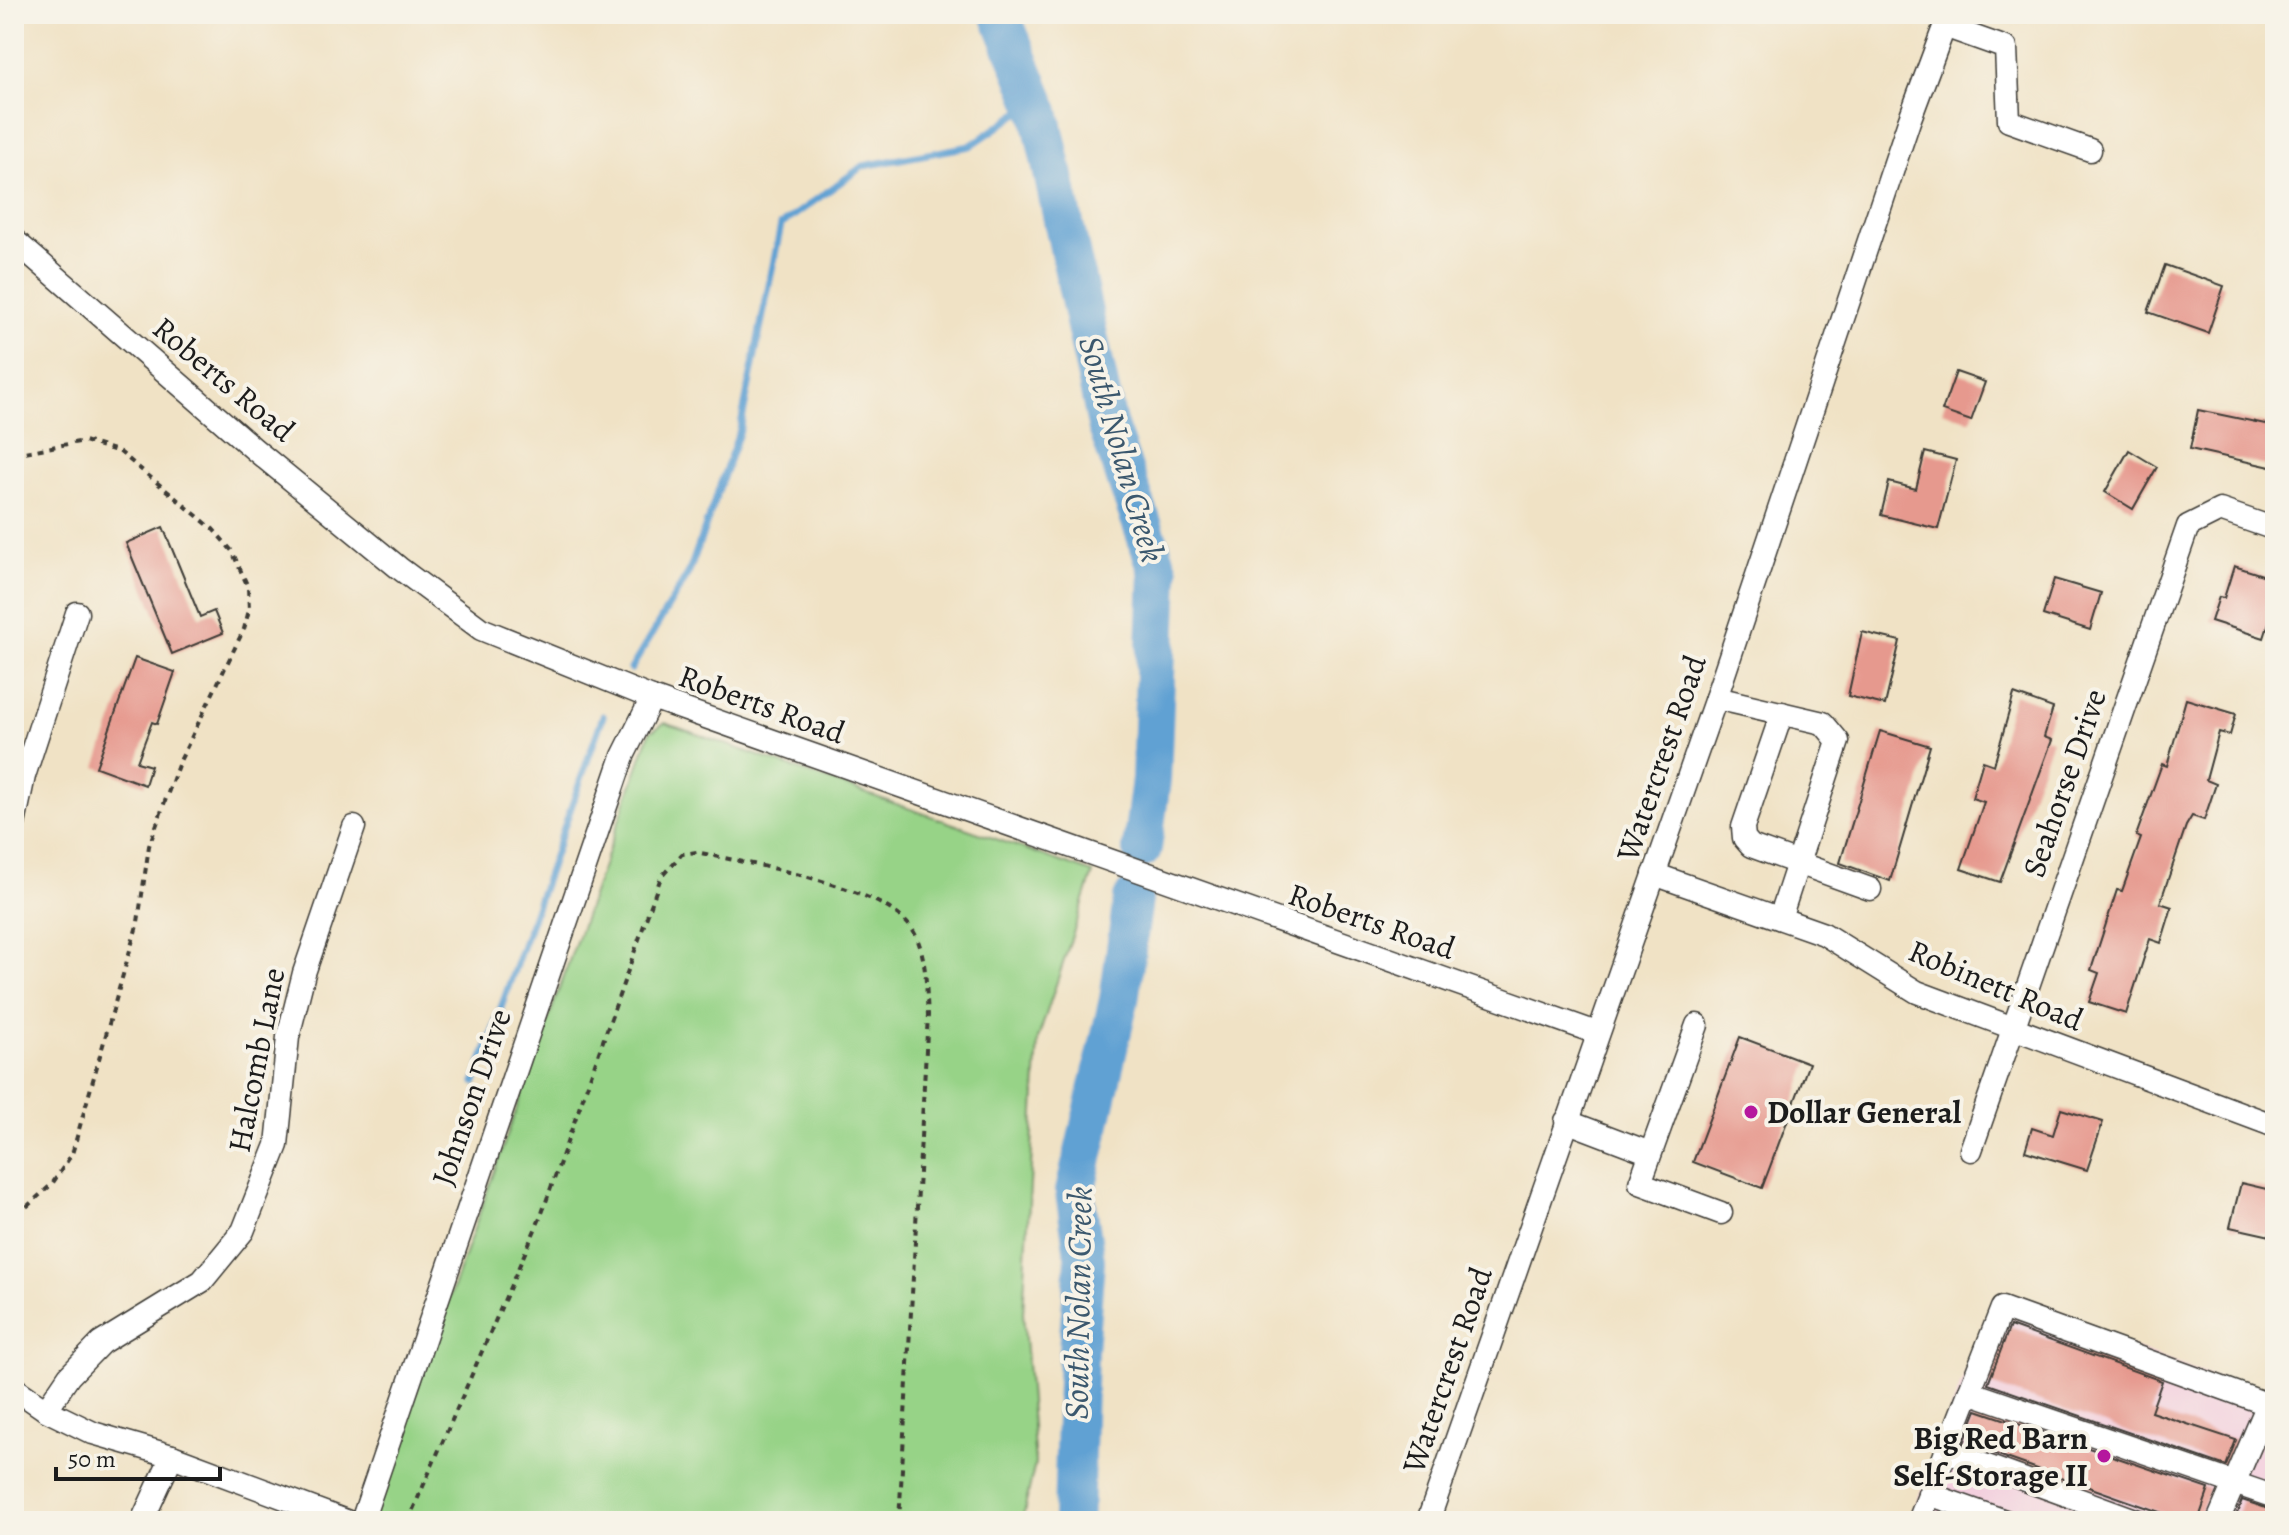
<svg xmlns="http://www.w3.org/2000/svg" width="2289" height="1535" font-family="Alegreya,serif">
	<rect width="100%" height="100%" fill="#f7f3e8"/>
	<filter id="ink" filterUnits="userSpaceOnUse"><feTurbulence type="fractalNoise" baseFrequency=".0125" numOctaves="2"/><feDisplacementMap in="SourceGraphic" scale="16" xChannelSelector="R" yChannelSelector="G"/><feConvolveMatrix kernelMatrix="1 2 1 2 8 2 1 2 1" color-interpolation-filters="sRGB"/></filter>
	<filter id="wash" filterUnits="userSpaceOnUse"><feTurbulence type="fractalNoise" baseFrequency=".006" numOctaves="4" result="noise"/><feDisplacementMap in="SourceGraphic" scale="32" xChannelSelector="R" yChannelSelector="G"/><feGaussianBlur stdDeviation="1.8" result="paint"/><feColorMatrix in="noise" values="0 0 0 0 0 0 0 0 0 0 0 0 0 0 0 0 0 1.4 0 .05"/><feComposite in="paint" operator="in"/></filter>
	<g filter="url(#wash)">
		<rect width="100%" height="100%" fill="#f0e2c5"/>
		<path fill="#f3cfde" d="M1994,1296L2275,1400V1521H1905L1913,1512Z"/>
		<path fill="#97d387" stroke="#5a7852" stroke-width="2" d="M665,723L1093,873L1038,1039L1023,1313L1035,1463L1022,1521H370L642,756L650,732Z"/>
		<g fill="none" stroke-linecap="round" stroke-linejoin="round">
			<g stroke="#60a1d3" stroke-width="7">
				<path d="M631,669L689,572L740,430L781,225L863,166L970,146L1036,101"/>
				<path d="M475,1082L603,716"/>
			</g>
			<g stroke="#60a1d3" stroke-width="40">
				<path d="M1000,14L1040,112L1107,424L1159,572L1151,780L1142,848"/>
				<path d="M1073,1521L1078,1350L1085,1261L1075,1192L1119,1000L1133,899"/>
			</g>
		</g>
		<g id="blocks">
			<g fill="#e6998e">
				<path d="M2165,265L2224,286L2208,333L2148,312Z"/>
				<path d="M1956,372L1985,382L1971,421L1942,411Z"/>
				<path d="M2198,410L2275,426V468L2190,449Z"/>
				<path d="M2129,450L2157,467L2133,509L2105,492Z"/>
				<path d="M1925,452L1956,460L1938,529L1881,515L1889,482L1916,489Z"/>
				<path d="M163,527L200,617L214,611L223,633L172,654L126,543Z"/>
				<path d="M2234,566L2275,579V604L2264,638L2211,621L2219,597L2224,598Z"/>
				<path d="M2054,579L2101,593L2090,630L2043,615Z"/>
				<path d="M1862,632L1900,641L1885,705L1848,696Z"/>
				<path d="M135,658L175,672L157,724L152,722L137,762L151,766L145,785L96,767Z"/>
				<path d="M2014,694L2053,708L2044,737L2052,740L2000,882L1961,869L1984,802L1972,798L1983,761L1994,765Z"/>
				<path d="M2186,699L2236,714L2230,735L2219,732L2206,780L2216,784L2204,820L2192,816L2186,826L2160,903L2172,907L2161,943L2150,939L2126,1014L2089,1002L2099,973L2091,970L2117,890L2122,891L2141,838L2136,836L2162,764L2167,766Z"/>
				<path d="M1880,731L1930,746L1890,881L1840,863Z"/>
				<path d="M1740,1037L1809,1063L1762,1188L1693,1162Z"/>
				<path d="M2061,1109L2103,1122L2087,1170L2025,1151L2032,1128L2053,1135Z"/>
				<path d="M2241,1183L2275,1191V1237L2230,1227Z"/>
				<path d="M2010,1326L2162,1381L2151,1412L2236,1440L2226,1466L1988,1384Z"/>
				<path d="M1977,1410L2209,1489L2198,1521H2185L1964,1443Z"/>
				<path d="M2242,1500L2275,1511V1521H2234Z"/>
			</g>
		</g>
	</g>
	<g filter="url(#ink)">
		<use href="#blocks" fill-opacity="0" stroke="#3c3a35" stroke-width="2"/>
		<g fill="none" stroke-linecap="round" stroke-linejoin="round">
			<g stroke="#3c3a35" stroke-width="25">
				<g id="minor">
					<path d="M1944,26L2006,48L2009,121L2090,150"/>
					<path d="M14,240L254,449L399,568L481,629L652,698L1597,1033"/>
					<path d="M1716,698L1823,723L1838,741L1780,918"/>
					<path d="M1782,713L1743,827L1744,838L1751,846L1870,889"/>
					<path d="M14,824L24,776L77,613"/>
					<path d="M1654,874L1824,934L1917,992L2275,1126"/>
					<path d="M1697,1025L1640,1183L1721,1213"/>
					<path d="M1566,1121L1650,1153"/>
					<path d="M1971,1150L2188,526L2220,510L2275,529"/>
					<path d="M14,1388L46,1410L93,1433L172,1456L346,1521"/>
					<path d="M1969,1392L2275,1497"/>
					<path d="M46,1410L69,1376L101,1343L202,1281L243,1231L277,1145L288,1037L304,973L354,827"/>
					<path d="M1946,1451L2138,1521"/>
					<path d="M1929,1494L2005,1521"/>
					<path d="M142,1521L172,1456"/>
					<path d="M362,1521L623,756L652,698"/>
					<path d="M1428,1521L1716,698L1909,121L1949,14"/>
					<path d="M1919,1521L2002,1308L2275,1407"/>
					<path d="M2218,1521L2268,1404"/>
				</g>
			</g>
			<g stroke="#3c3a35" stroke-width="4" stroke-dasharray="6 6" stroke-linecap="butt">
				<path d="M14,454L84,441L120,452L213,529L232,551L248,587L249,610L244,629L178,765L149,846L138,922L72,1154L52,1184L14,1218"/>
				<path d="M408,1521L541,1216L661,877L682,854L697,852C750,865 893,885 916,936C927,960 926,989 928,1015L899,1521"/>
			</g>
			<use href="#minor" stroke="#fff" stroke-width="22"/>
		</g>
	</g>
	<g fill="#b5179e" stroke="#f7f3e8" stroke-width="3">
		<circle cx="1751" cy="1112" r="8"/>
		<circle cx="2104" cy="1456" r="8"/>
	</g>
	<g text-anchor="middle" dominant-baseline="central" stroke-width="8" stroke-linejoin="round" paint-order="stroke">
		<g font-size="32" fill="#1c1c1c" stroke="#f7f3e8">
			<text transform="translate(224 379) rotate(40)">Roberts Road</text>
			<text transform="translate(762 704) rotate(20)">Roberts Road</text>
			<text transform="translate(1661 758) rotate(-71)">Watercrest Road</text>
			<text transform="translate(2064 783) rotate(-71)">Seahorse Drive</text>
			<text transform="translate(1372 921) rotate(19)">Roberts Road</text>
			<text transform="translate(1996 985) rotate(23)">Robinett Road</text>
			<text transform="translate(256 1060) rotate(-79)">Halcomb Lane</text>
			<text transform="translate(471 1097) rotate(-71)">Johnson Drive</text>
			<text transform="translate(1447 1370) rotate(-71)">Watercrest Road</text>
		</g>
		<g font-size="32" font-weight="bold" fill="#1c1c1c" stroke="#f7f3e8" text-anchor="start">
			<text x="1767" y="1112">Dollar General</text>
			<text x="2088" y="1438" text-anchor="end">Big Red Barn<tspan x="2088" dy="37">Self-Storage II</tspan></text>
		</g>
		<g font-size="34" font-style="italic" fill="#3b586e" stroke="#f7f3e8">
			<text transform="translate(1122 449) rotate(74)">South Nolan Creek</text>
			<text transform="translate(1078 1303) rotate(-89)">South Nolan Creek</text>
		</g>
	</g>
	<rect width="2289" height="1535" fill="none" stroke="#f7f3e8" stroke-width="48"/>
	<path d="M56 1467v12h164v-12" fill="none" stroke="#1c1c1c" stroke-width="4"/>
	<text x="68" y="1467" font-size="24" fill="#1c1c1c" stroke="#f7f3e8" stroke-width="6" paint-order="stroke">50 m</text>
</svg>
